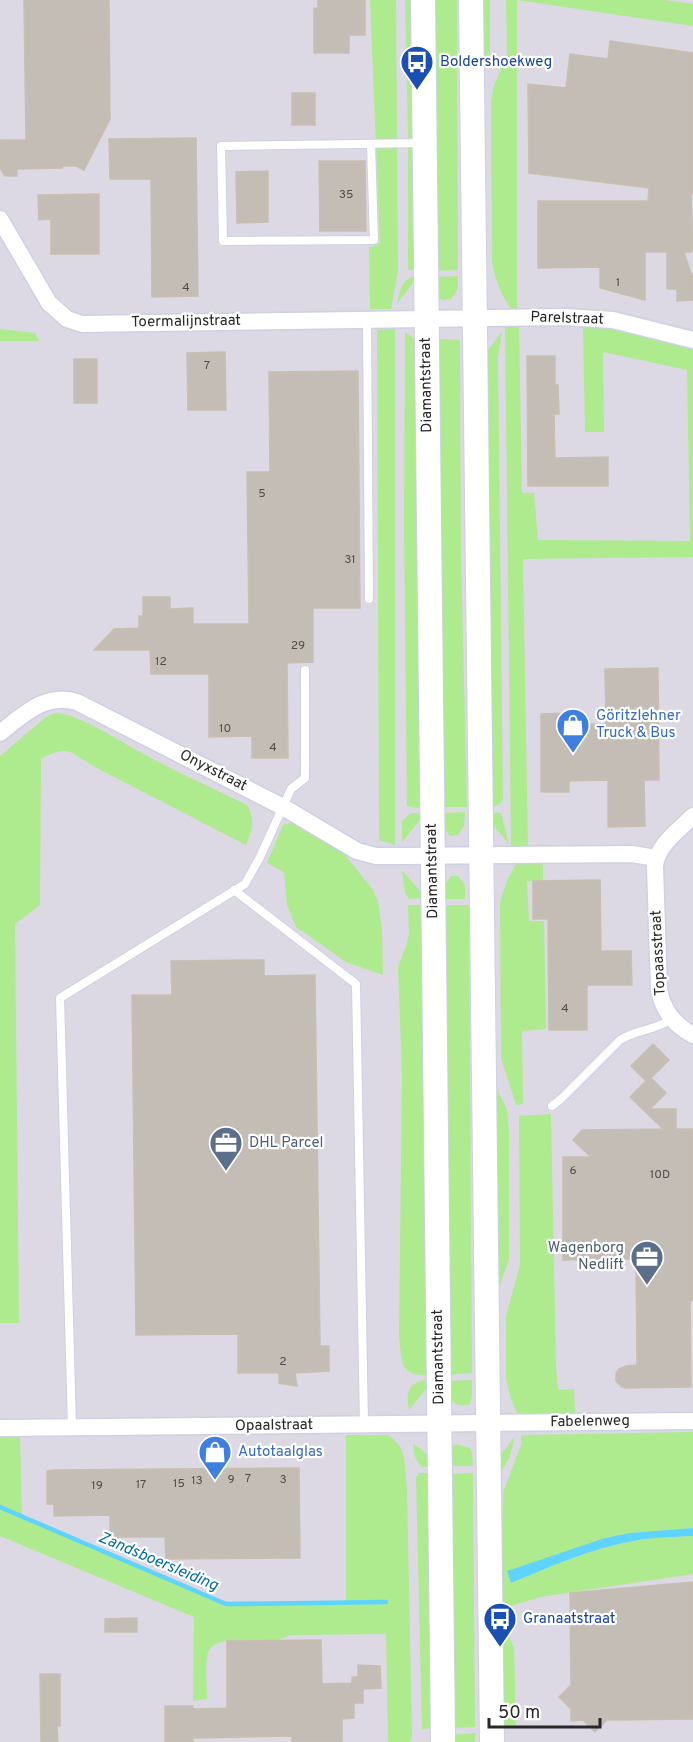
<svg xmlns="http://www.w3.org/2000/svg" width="693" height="1742" font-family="Overpass,sans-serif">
	<rect width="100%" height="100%" fill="#ece3d8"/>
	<rect fill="#dcd9e4" x="0" y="0" width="693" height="1742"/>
	<g fill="#aeea8e">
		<path d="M370,0H396L398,271L391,309H370L369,248L380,243Z"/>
		<path d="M405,0H415L417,34L410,35L411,93L418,94L415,270H408V133Z"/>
		<path d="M433,0H457L458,270L436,271Z"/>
		<path d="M474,0H490V54L475,80Z"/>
		<path d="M506,0H665L693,4V26L517,0V310L511,309C501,295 495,279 492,262L491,103L493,88L507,55Z"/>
		<path d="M418,276L397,304C399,291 402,277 418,276Z"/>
		<path d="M458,276V289L451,299L442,300L438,296L436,277Z"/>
		<path d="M519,324L522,493H534L538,540L690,541L687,370L603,352L604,432H585L583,327L609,329L693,346V557L523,559L528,848L511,845L505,326Z"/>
		<path d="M0,329L35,333L39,341H0Z"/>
		<path d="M395,329V845L379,840L377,330Z"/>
		<path d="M405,332L421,343L424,806L416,808L407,806L404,523Z"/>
		<path d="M502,332L498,357L503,800C498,807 493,807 485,806L480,360Z"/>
		<path d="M439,339L460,340L461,552L467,807H443Z"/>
		<path d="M55,713C79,713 127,746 151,758C182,775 215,789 247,805C256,821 252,829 246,845L91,765C68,750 67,745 41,759L40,905L15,924L19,1323H0V756L46,717Z"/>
		<path d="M465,812L464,826L458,835L450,836L443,827V813Z"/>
		<path d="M482,812L501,813L509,844Z"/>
		<path d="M411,813L425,814L402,842V821Z"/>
		<path d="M293,822L341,850L373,890L378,901L382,930L383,975L346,962L296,927L287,905L284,872L267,863L283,825Z"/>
		<path d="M543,862V881H527L529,921H544L546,1029L522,1031L523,1104L516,1105L501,1058L500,901L508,878L516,864Z"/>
		<path d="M402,870L426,898L409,899L405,893Z"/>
		<path d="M451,876H458L465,885V899H444V886Z"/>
		<path d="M408,905H427L431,1375C398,1377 402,1361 399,1334L402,1076L398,967L406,946L409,933Z"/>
		<path d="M444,905H469L472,1373L447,1375Z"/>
		<path d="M488,1069L507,1110L509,1131V1259L488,1318Z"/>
		<path d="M551,1114L556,1367L558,1390L574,1389L575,1417L518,1416L511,1399L506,1379V1316L520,1265L519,1116Z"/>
		<path d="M424,1380L431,1383L409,1410C406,1395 407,1384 424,1380Z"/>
		<path d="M472,1380V1396L470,1404C460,1407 454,1404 447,1397V1381Z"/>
		<path d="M693,1432V1528L630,1533L605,1538L507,1572L511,1583C551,1566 590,1549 633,1541C652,1537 673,1537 693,1536V1574L540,1597L502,1609L501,1600L503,1493L521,1445V1435Z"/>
		<path d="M346,1435H389L399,1445L404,1456L407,1488L412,1736L410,1742H388L386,1634L290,1635C286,1637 278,1640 274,1642C256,1647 212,1629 207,1657C205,1670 207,1685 207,1699L193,1701L194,1617L0,1536V1436H20L22,1517L226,1604L346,1601Z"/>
		<path d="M515,1436L510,1456L499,1476L501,1619L514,1648L516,1725L496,1727L492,1466Z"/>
		<path d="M413,1444C423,1449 429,1455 429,1467H422C415,1460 414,1454 413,1444Z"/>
		<path d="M456,1444L470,1448L472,1453L473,1466H448L451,1448Z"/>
		<path d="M419,1473H429L433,1728L422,1729L416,1477Z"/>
		<path d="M473,1473L475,1727L450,1728L448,1474Z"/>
		<path d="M475,1733V1742H450V1735Z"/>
	</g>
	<path fill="#5ed3fb" d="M693,1528V1536C673,1537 652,1537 633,1541C590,1549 551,1566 511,1583L507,1571L605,1538L630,1533Z"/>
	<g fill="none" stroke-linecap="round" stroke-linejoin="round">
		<path stroke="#5ed3fb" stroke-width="4.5" d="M0,1507L226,1604L386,1602"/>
	</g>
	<g fill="#c3bdb5" stroke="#c8bfb1" stroke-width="1.5">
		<path d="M24,0H109L110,119L84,170L76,166H63L62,168L17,169V176H5L0,168V140H26Z"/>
		<path d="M318,0H365V35H349V53H314V8H318Z"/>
		<path d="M610,41L693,53V194H691L693,249L691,252H684L691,274H693V300L677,301V289H667V252H645V300L600,288V267L538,268V201H648L649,188L529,173L528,84L566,88L570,54L608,59Z"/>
		<rect x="292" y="93" width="23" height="32"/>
		<path d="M196,138L198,296L152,297L151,179H110L109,139Z"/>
		<path d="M319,161H365L366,231H320Z"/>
		<path d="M268,171V222L237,223L236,172Z"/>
		<path d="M99,194V254H51V219L39,220L38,195Z"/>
		<path d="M225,352L226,410H188L187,353Z"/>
		<path d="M527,356H555V385H558L559,414H554L555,458L608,457V486H528Z"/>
		<rect x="74" y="359" width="23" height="44"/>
		<path d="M358,371L360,608H313V662L287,663L288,758H252V736L209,737V674H151L150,650H94L114,629L139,628V616H143V597H170V609L193,608V624H249L247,472H270L269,372Z"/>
		<path d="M658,668L659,780H644L645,826L608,827V780L569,781V792H541V714L568,713V724H606L605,669Z"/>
		<path d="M600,880L601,951H631L632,985H587V1030H549L548,919H533V881Z"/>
		<path d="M264,960V976L315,975L320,1346H329V1371L295,1373L297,1386L279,1383V1373H238V1334L136,1335L132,995H172L171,961Z"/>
		<path d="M653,1044L669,1060L651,1078L666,1093L650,1109H676V1129H693V1301H690L691,1387L626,1388L622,1387L616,1381V1373L619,1369L626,1366L637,1365L636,1259L563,1260V1157H591L573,1140L582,1130L663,1129L630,1097L646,1081L631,1066Z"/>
		<path d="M299,1468L300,1558L166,1559L165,1537H110V1515L54,1516V1504H47V1471L54,1470Z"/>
		<path d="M693,1582V1719L607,1720L595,1732L583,1720L571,1721V1709L559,1697L571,1685L570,1593Z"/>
		<path d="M137,1618V1632H105V1619Z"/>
		<path d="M321,1640L322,1684L352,1683V1677H358V1665L380,1666L381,1688L363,1689V1703H354V1718L342,1719V1742H292V1736L193,1738V1742H165V1706H193V1709L227,1708V1641Z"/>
		<path d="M40,1674H60V1726H57L58,1742H41Z"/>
	</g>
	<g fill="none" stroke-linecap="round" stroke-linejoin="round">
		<g stroke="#cdd1e3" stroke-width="10">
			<g id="lane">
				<path d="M371,144L374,240L223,241L221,146L423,143"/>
				<path d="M367,320L369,599"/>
				<path d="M234,890L356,984L364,1425"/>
				<path d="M552,1106L561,1099L620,1040C637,1029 654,1031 672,1019"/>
				<path d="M72,1427L60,998L245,884L260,857L291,789L305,778V670"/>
			</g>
		</g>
		<g stroke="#cdd1e3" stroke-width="19">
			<g id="street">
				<path d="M0,219L49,303L67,319L82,324L565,317L613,320L693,340"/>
				<path d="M0,733C23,715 46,692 77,702L283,807L357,851L376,856H402L632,854L656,858"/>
				<path d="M693,816C679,830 657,845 655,866L659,990C663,1011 674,1025 693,1035"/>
				<path d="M0,1428L693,1421"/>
			</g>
		</g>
		<g stroke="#cdd1e3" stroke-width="26">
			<g id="secondary">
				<path d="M423,0L443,1742"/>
				<path d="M471,0L492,1742"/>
			</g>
		</g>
		<use href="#lane" stroke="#fff" stroke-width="8"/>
		<use href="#street" stroke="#fff" stroke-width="16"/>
		<use href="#secondary" stroke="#fff" stroke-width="24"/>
	</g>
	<defs>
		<g id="bus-pin" transform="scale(1.725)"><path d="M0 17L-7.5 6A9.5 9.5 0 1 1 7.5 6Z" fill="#1a4fb4" stroke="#fff"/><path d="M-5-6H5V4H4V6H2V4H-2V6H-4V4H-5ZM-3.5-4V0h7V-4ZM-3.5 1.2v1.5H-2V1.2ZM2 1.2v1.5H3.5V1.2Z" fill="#fff"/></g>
		<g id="shop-pin" transform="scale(1.725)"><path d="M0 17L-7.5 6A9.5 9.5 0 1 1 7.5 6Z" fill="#3f7fe0" stroke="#fff"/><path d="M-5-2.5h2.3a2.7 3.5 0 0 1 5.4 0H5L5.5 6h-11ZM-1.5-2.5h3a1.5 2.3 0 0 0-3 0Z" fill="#fff"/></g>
		<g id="office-pin" transform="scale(1.725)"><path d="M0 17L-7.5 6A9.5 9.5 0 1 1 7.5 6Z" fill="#5c6f8a" stroke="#fff"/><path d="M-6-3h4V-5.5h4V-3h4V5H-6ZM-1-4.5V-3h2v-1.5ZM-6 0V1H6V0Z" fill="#fff"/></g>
	</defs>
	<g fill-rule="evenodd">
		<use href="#bus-pin" x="417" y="62"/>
		<use href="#shop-pin" x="573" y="725"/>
		<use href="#office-pin" x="226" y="1143"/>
		<use href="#office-pin" x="647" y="1257"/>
		<use href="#shop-pin" x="215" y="1452"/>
		<use href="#bus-pin" x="500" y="1619"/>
	</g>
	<g text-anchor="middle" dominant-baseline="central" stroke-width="4.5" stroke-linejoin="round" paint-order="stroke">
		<g font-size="12" fill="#4f4d4b">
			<text x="346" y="195">35</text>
			<text x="618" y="283">1</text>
			<text x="186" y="288">4</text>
			<text x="207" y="366">7</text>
			<text x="262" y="494">5</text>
			<text x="350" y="560">31</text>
			<text x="298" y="646">29</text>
			<text x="161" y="662">12</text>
			<text x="225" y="729">10</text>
			<text x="273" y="748">4</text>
			<text x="565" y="1009">4</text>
			<text x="573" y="1171">6</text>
			<text x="660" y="1175">10D</text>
			<text x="283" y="1362">2</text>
			<text x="248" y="1479">7</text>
			<text x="231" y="1480">9</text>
			<text x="283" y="1480">3</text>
			<text x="197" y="1481">13</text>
			<text x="179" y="1484">15</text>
			<text x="141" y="1485">17</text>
			<text x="97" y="1486">19</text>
		</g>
		<g font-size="15" fill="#164399" stroke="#fff" text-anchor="start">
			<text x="440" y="62">Boldershoekweg</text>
			<text x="523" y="1619">Granaatstraat</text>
		</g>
		<g font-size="15" fill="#282828" stroke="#fff">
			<text transform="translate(567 319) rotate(2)">Parelstraat</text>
			<text transform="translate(186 322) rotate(-1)">Toermalijnstraat</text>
			<text transform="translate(427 385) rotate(-91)">Diamantstraat</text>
			<text transform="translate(213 771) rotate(27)">Onyxstraat</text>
			<text transform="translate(433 871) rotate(-91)">Diamantstraat</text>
			<text transform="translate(659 953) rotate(-93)">Topaasstraat</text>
			<text transform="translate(439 1357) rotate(-91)">Diamantstraat</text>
			<text transform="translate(590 1422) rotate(-1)">Fabelenweg</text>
			<text transform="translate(274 1426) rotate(-1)">Opaalstraat</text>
		</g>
		<g font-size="15" fill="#366cbe" stroke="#fff" text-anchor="start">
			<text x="596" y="716">Göritzlehner<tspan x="596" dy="17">Truck &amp; Bus</tspan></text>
			<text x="238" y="1452">Autotaalglas</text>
		</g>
		<g font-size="15" fill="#4e5e75" stroke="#fff" text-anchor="start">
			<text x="249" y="1143">DHL Parcel</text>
			<text x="624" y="1248" text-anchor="end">Wagenborg<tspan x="624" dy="17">Nedlift</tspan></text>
		</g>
		<g font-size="16" font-style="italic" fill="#006ea4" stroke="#fff">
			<text transform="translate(158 1562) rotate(23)">Zandsboersleiding</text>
		</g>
	</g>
	<path d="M489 1718v9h111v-9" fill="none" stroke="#282828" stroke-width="3"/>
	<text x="498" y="1718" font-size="18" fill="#282828" stroke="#ffffff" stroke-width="4.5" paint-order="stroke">50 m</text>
</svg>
